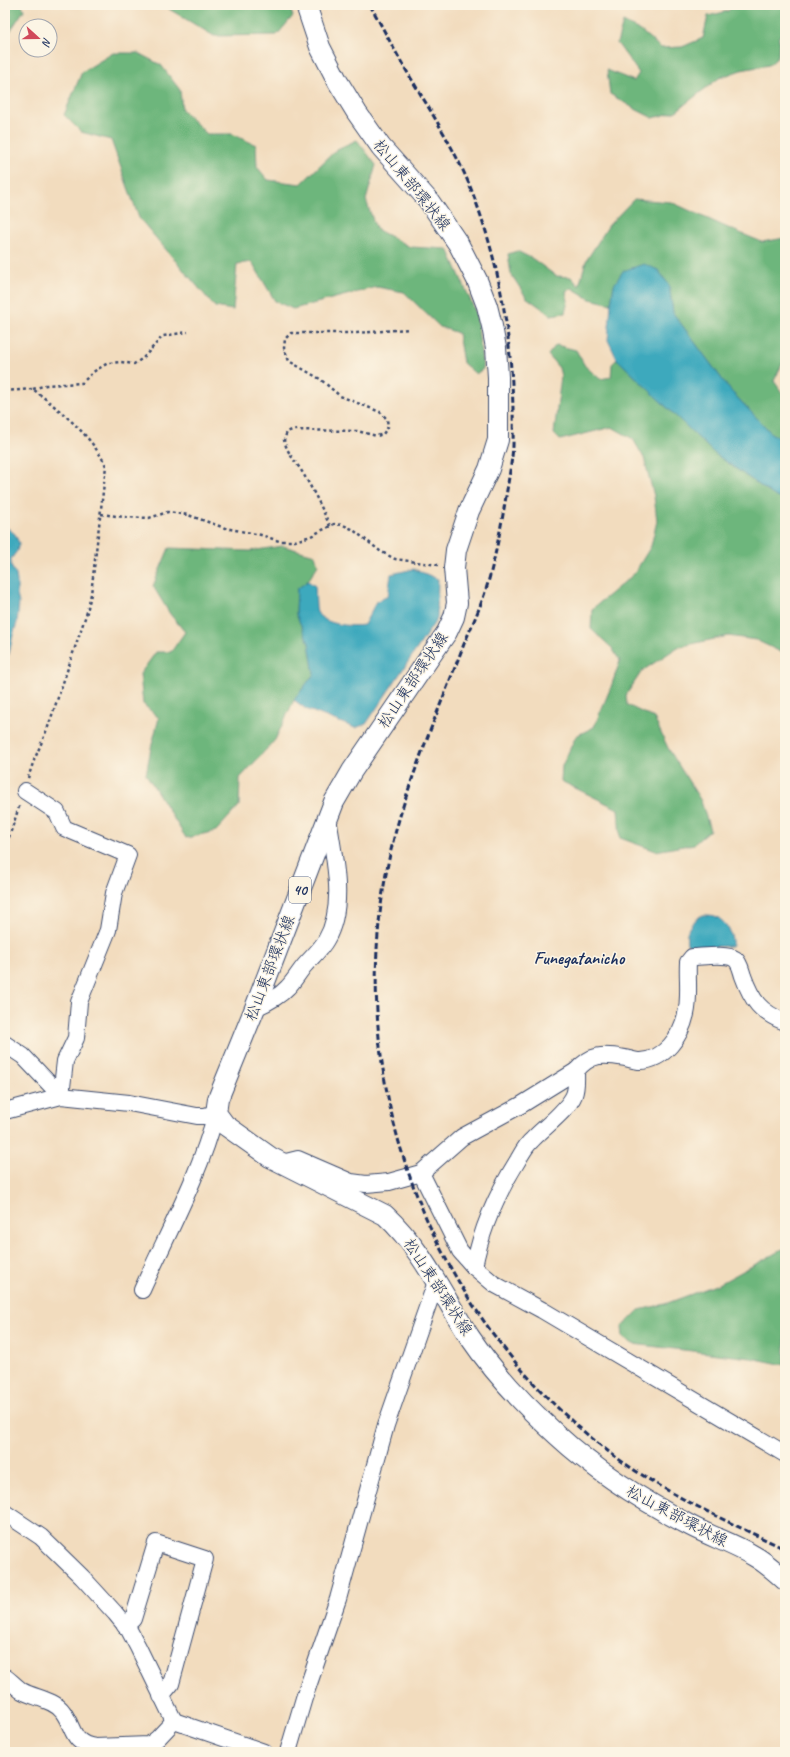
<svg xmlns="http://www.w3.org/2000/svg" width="790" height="1757" font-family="Caveat,'Klee One',sans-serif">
	<rect width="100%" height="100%" fill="#fcf5e5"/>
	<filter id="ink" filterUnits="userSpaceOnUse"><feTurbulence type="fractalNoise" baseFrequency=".025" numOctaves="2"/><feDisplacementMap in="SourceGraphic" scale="8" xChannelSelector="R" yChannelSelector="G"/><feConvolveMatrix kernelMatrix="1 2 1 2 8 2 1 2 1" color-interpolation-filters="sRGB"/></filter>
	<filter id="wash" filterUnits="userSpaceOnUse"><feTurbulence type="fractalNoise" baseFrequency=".012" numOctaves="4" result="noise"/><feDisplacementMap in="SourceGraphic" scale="16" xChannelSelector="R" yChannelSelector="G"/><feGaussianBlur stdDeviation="0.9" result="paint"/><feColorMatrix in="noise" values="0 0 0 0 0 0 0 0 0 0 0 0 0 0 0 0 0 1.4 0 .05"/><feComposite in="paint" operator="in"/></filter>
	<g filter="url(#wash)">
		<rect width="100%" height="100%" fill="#f2dcbe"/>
		<g fill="#6db67c" stroke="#44726d">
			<path d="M5,5H22L24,10L5,39Z"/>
			<path d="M168,5H288L293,16L277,35L214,36L169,9Z"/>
			<path d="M733,5H785V33L779,36L778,57L769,65L741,70L719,78L675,112L653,118L635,109L610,94L607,70L634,81L639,73L617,43L623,22L641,31L661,48L682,47L703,38L708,16L728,11Z"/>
			<path d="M113,53H138L161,65L180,90L182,110L207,134H232L256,145L257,167L268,180L301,184L337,149L357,140L376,165L366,200L376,229L410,247L448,249L476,313L483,369L476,374L463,363L458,333L440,327L404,292L377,287L293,309L275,301L252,262L237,264L233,310L215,307L139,218L111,140L81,132L64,115L82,72Z"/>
			<path d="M634,199L671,202L728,228L762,242L785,238V358L774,381L785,397V441L772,434L730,390L673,313L669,285H614L611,304L590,299L572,288L566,291L568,301L565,313L551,315L526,297L511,274L508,254L517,251L533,259L556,276L571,277L579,286L586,261L609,225Z"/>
			<path d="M556,345L576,350L585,366L600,379L611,377L612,364L617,359L714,453L776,497L785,500V654L756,640L728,636L678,647L642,671L626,695L627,705L654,718L668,748L701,801L710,830L694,844L656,851L620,838L618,809L561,781L562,766L576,736L594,727L611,687L620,661L612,648L591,629L592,609L634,574L651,546L657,521L654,496L644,458L633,439L612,427L560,440L554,434L561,376L559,368L548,355Z"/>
			<path d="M283,546L315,555L318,565L308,581L297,589L296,614L309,643L314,674L294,700L275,740L240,778L239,806L216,831L186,838L146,774L151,748L159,718L143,704L140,674L156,652H171L185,632L170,614L153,586L169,548L250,551Z"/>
			<path d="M785,1248V1365L751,1358L633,1344L623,1337L622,1327L639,1310L665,1304L721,1283Z"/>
		</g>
		<g fill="#3ea9bd" stroke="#2c6c8e">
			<path d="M644,264L658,270L669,285L673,313L730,390L772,434L785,441V500L776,497L714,453L617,359L608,340L611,304L614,285L623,271Z"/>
			<path d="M5,526L15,534L19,543L17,551L11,559V566L16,575L17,581V595L19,603L17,623L13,635L9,654L5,659Z"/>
			<path d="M414,569L438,579L437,619L366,724L355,728L306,709L294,700L314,674L309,643L296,614L297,589L308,581L315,586C316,594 315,605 317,612C323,625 353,627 364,625L376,602L388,596L391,574Z"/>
			<path d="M702,915C706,915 712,915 715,916C727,922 733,934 732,946L692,947L687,944C685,929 691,923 702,915Z"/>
		</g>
	</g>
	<g filter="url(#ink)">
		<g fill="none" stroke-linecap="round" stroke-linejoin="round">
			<g stroke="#3b496c" stroke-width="18">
				<g id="minor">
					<path d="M25,791L57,812L64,828L128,855L114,893L108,930L79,1002L76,1038L65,1061L61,1096"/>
					<path d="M255,1008C267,1003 279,997 288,987C294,981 299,972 305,965C312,957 321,949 326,940C347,904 333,855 328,817"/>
					<path d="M5,1044L23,1056L61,1096"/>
					<path d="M5,1111L61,1096L129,1103L197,1116H205L216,1113C200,1175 168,1232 142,1290"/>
					<path d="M282,1163L298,1159L351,1182L366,1184L389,1182L421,1173L460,1251L474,1267L494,1284L542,1310L785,1454"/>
					<path d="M421,1173L462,1137L521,1105L576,1071"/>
					<path d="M474,1267C481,1230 498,1192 518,1160C522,1153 526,1145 532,1140C543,1128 568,1110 574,1095C577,1087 576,1079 576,1071C591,1053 604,1054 625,1058C630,1059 636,1061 640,1061C665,1060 681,1036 686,1014C690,998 687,979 688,962L692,957C702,957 726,953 735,959C740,963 741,970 743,976C752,1001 760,1012 785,1022"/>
					<path d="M5,1513L41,1537L82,1577L115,1613L129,1630L138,1647L174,1721"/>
					<path d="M125,1626L133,1619L156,1543L205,1559L171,1684L161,1696"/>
					<path d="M5,1677C11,1681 16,1687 22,1691C35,1698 55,1700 63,1712C75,1729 71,1743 95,1747L149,1745L158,1738L174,1721L264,1752"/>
					<path d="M288,1752L304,1698L338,1599L386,1425L436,1282"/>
				</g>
			</g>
			<g stroke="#3b496c" stroke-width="22">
				<path id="major" d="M306,5L320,47L338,82L357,113L381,147L429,201L459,245L477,280L487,306L492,326L496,348L498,377V440L489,469L469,511L456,550L454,568L457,603L454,617L447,632L352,771L334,802L255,1008L218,1099L216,1113L225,1125L270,1157L385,1215C422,1249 442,1294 469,1336C494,1373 524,1405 557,1435C597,1472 643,1501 691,1526C712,1537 734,1544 754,1556C765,1562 775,1571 785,1580"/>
			</g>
			<g stroke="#3b496c" stroke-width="2.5" stroke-dasharray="3 3" stroke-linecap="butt">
				<path d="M33,389L46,385L82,383L93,372L108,363L121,362L134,364L143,358L163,336L188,332"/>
				<path d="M5,391L33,389C59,410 91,434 106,466L91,594L87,612L48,727L33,763L28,778"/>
				<path d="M101,514L124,517L149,518L168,512L188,515L225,528L261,535L279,541H295L311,536L334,524L343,525L352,529L380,551L395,559L438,565"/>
				<path d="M330,526C321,506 312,488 301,470C294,460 287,452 284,440L287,432L292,430L357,431L377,436L383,434L388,427L387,419L380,412L340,396L320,379L289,361L284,348L285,339L291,333H357L409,329"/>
				<path d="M5,849L20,804"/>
			</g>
			<use href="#minor" stroke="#fff" stroke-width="16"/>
			<use href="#major" stroke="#fff" stroke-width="20"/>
			<path stroke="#1b2f5e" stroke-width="3" stroke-dasharray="6 3" stroke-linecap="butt" d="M370,5C383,28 395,52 409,75C430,110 453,146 469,184C503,267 515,357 513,446C512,461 509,476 507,490C502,522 496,555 487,586C481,606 472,625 464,644C445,694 424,743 407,794C325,1034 411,1303 613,1455C665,1494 727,1521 785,1549"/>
		</g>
	</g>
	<g text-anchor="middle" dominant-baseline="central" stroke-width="3" stroke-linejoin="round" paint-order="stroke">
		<rect fill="#fcf5e5" stroke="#5e6a86" stroke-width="1" x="289" y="877" width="22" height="26" rx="3"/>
		<g font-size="15" font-weight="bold" fill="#1b2f5e">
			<text x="300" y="890">40</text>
		</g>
		<g font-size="16" fill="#1b2f5e" stroke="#fcf5e5">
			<text transform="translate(412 185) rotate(51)">松山東部環状線</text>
			<text transform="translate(413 680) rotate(-56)">松山東部環状線</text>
			<text transform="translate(270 968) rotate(-69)">松山東部環状線</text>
			<text transform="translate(438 1287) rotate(57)">松山東部環状線</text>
			<text transform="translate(677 1516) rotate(28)">松山東部環状線</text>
		</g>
		<g font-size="18" font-weight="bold" fill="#1b2f5e" stroke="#fcf5e5">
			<text x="579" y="958">Funegatanicho</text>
		</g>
	</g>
	<rect width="790" height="1757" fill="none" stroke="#fcf5e5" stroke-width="20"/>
	<g transform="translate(38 38) rotate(111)"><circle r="19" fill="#fcf5e5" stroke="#a2a6af"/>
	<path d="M0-3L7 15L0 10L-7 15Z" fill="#d1495b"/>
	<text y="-6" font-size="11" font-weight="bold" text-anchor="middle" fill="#1b2f5e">N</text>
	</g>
</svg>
